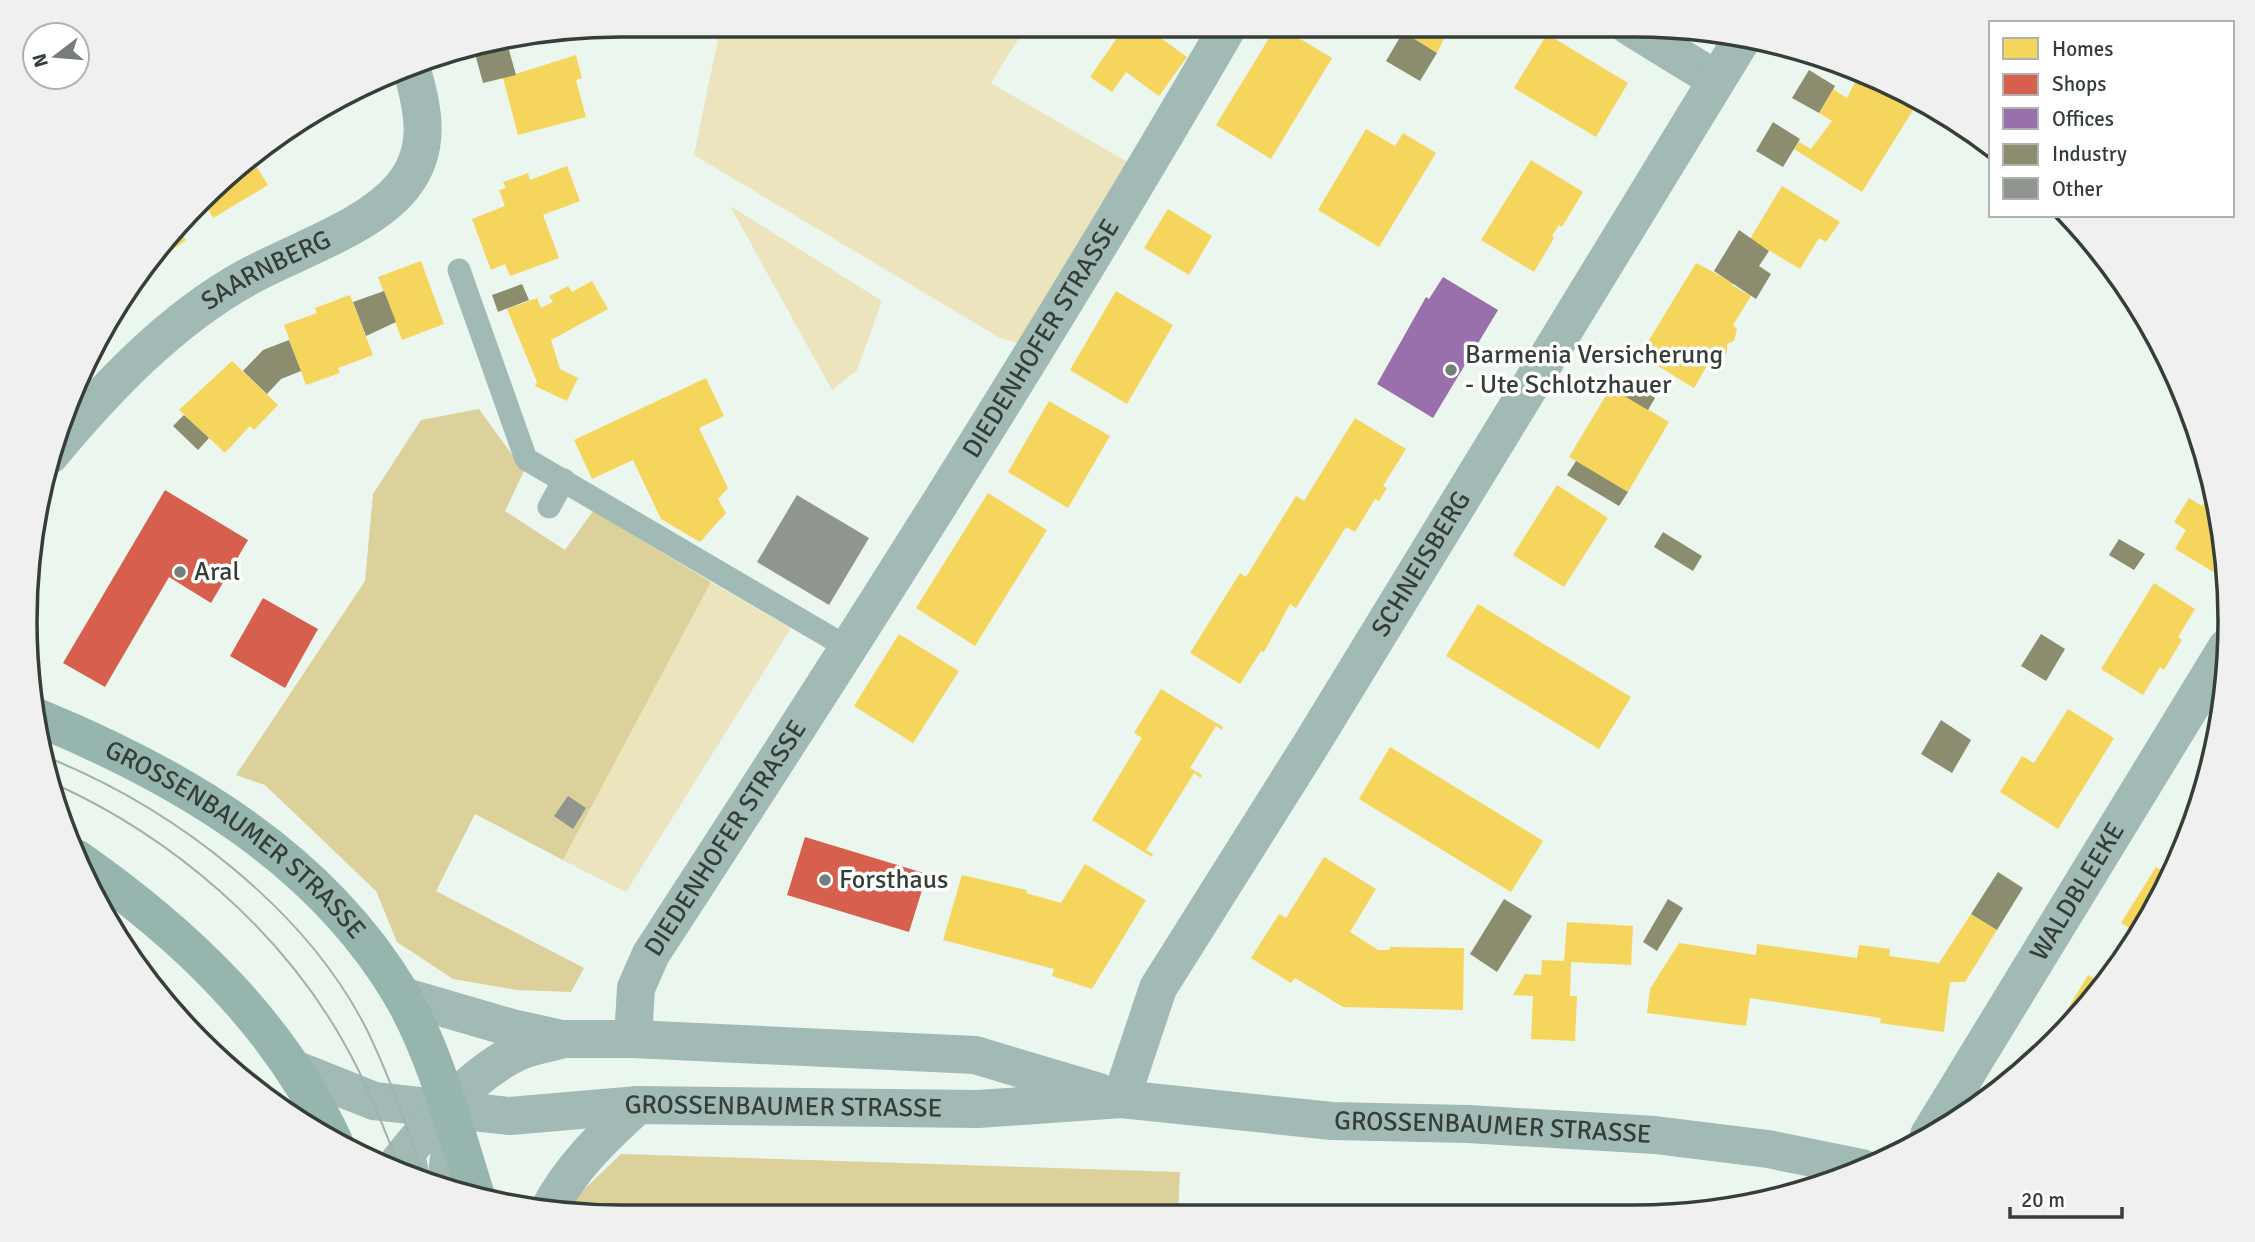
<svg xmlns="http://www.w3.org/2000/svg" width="2255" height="1242" font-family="Signika,sans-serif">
	<rect width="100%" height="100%" fill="#ebf6ee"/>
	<g fill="#ebe4bc">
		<path d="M721,25H1027L991,83L1129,163L1018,343L1000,338L694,155Z"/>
		<path d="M730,206L882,301L857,370L832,390Z"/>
		<path d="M711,582L791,628L626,892L563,860Z"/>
	</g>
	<g fill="#dcd19a">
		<path d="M479,409L524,471L505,511L565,550L593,511L711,582L563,860L475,814L436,891L584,968L571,992L517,990L453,979L397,942L376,891L265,785L236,775L365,581L373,494L421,420Z"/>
		<path d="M621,1154L1180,1172L1178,1214H568L577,1196Z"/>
	</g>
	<g fill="#f6d55c">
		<path d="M1126,25H1143L1187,57L1159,96L1126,72L1112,92L1090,77Z"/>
		<path d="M1277,25L1332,58L1271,159L1216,125Z"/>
		<path d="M1407,25H1451L1437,53L1403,32Z"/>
		<path d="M1547,34L1628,83L1596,137L1514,88Z"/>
		<path d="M576,55L582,78L576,80L586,117L518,135L503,78Z"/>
		<path d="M1860,72L1920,99L1862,192L1794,149L1799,142L1811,149L1832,121L1819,113L1827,100L1833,89L1847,98Z"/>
		<path d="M1366,129L1395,146L1403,133L1436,153L1379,247L1318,210Z"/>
		<path d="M250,156L268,185L213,218L205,204Z"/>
		<path d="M1531,160L1583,192L1562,227L1559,225L1552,236L1554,238L1534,272L1481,240Z"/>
		<path d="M567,166L580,201L543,215L559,258L510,276L505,264L491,270L472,219L505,206L499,190L506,188L503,182L528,173L530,180Z"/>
		<path d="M1782,186L1840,222L1826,242L1819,238L1800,269L1750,239Z"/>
		<path d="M1168,209L1212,236L1189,275L1144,248Z"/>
		<path d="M179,232L186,240L145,270L144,269Z"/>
		<path d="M421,261L444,324L402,340L378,277Z"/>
		<path d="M1696,263L1734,283L1732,285L1751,296L1733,325L1737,329L1734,341L1727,344V352L1722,358L1716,362L1711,359L1694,388L1640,355Z"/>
		<path d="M592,281L608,309L551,340L560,369L578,378L567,401L535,386L537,382L507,309L537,298L541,308L553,302L549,296L568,286L572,292Z"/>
		<path d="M1116,291L1173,325L1127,404L1070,370Z"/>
		<path d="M350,295L373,355L338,368L340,373L306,385L284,325L317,313L315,308Z"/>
		<path d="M232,361L278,405L254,430L250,426L225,453L179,410Z"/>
		<path d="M706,378L724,416L699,428L728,488L718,499L726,513L700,542L661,519L633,460L592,479L574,440Z"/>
		<path d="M1611,387L1669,422L1628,492L1569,457Z"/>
		<path d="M1049,401L1110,436L1068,508L1008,472Z"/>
		<path d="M1355,418L1406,449L1383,486L1387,488L1379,501L1375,499L1355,532L1346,527L1296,608L1290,604L1264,652L1261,651L1240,684L1190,653L1240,573L1246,577L1296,496L1304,501Z"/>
		<path d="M1557,485L1608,518L1564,587L1513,555Z"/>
		<path d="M2214,487L2226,561L2217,574L2175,549L2186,530L2174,522L2189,498L2202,506Z"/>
		<path d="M988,493L1047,530L975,646L916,608Z"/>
		<path d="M2154,583L2195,609L2178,637L2182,640L2164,670L2160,667L2143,695L2101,669Z"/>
		<path d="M1478,604L1631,697L1599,749L1446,656Z"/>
		<path d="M899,634L959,671L913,743L854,706Z"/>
		<path d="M1161,689L1223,727L1222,730L1216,726L1190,768L1202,775L1201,778L1194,773L1146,850L1153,854L1152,857L1092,820L1142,738L1134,733Z"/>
		<path d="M2068,709L2114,738L2058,829L2000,792L2022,756L2034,763Z"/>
		<path d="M1390,747L1543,841L1511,892L1359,799Z"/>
		<path d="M2200,792L2203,794L2199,813L2187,840L2175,833Z"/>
		<path d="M1324,857L1376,889L1350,932L1378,950H1390V947L1464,948L1463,1010L1343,1007L1295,978L1291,983L1251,958L1279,914L1286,918Z"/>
		<path d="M1085,864L1146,900L1092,989L1052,976L1054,969L943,940L962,875L1027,890L1026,893L1061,903Z"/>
		<path d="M2156,867L2170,876L2150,920L2139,934L2121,923Z"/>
		<path d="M1971,914L1997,930L1965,982H1950L1944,1032L1880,1023L1881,1018L1750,998L1746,1026L1647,1013L1650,989L1679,943L1756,955L1757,944L1857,958L1859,945L1890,949L1889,956L1939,963Z"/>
		<path d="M1567,922L1633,926L1631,965L1571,962L1570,996H1577L1575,1041L1531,1039L1533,996L1513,995L1525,974L1541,975L1542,960L1564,961Z"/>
		<path d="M2088,975L2102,983L2056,1043L2045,1051L2043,1050Z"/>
	</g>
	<g fill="#d6604d">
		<path d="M165,490L248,540L211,603L169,577L105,687L63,663Z"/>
		<path d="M263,598L318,629L285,688L230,656Z"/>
		<path d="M805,837L927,874L909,932L787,895Z"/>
	</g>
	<path fill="#9970ab" d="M1443,277L1498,310L1433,418L1377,384L1426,297L1429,299Z"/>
	<g fill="#8c8c6e">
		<path d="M1403,32L1437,53L1420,81L1386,61Z"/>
		<path d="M507,43L516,75L483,83L474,50Z"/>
		<path d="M1809,70L1835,86L1819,113L1792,98Z"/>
		<path d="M1773,122L1800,139L1783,167L1756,151Z"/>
		<path d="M1739,230L1769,251L1759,266L1771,274L1756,299L1714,271Z"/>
		<path d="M522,284L529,300L498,312L492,295Z"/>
		<path d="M384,291L396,322L366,336L353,302Z"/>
		<path d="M289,340L301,371L281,379L267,394L243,371L263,350Z"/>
		<path d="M1626,381L1655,398L1648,410L1619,393Z"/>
		<path d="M184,415L209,438L198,450L173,426Z"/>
		<path d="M1576,461L1628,492L1619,506L1567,475Z"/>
		<path d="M1663,532L1702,556L1693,571L1654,547Z"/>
		<path d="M2119,539L2145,554L2134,570L2109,555Z"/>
		<path d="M2041,634L2065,649L2046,681L2021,666Z"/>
		<path d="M1941,720L1971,740L1952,773L1921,754Z"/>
		<path d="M1998,872L2023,888L1997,930L1971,914Z"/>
		<path d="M1504,899L1532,916L1497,972L1470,954Z"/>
		<path d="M1668,899L1683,908L1657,951L1643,942Z"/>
	</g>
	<g fill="#90968f">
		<path d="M797,495L869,538L829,605L757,562Z"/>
		<path d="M568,796L586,808L573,829L554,816Z"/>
	</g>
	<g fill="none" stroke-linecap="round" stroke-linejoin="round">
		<g stroke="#a1bab5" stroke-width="23">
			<path d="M459,270L526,459L850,649"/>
			<path d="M549,507L564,480"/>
			<path d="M412,1143L418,1177"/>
			<path d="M438,1185L446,1122"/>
		</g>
		<g stroke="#a1bab5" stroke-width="38">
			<path d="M1629,26L1715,79"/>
			<path id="s1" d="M633,1039L636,988L651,954C850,648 1046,341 1229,25"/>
			<path id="s2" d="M1121,1099L1158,988L1312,743L1742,39"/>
			<path id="s3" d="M1929,1135L2227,647"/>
		</g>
		<g stroke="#a1bab5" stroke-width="38">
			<path id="s4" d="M50,455C105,389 170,320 246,278C294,251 367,229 402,187C433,149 423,109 411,66"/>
			<path d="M402,996L512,1028L562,1039H633L975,1055L1099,1092"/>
			<path id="s5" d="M294,1069L374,1101L510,1116L638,1105L978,1109L1121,1099L1332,1121L1468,1124L1655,1135L1768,1149L1862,1168"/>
			<path d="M395,1167C425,1128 472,1073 518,1052C531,1046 546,1044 560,1040"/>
			<path d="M548,1211C571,1167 602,1138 638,1105"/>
		</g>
		<g stroke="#95b5ae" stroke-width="38">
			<path id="s6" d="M39,718C182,777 320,858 401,994C437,1056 455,1131 477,1199"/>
			<path d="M76,858C182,932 279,1023 334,1142"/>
		</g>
		<g stroke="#a1b2ad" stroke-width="2">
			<path d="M49,758C173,808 307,909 368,1032C391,1080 408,1130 425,1180"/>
			<path d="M55,784C172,837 281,930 344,1043C367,1083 383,1126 400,1169"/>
		</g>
	</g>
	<g fill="#757e78" stroke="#fff" stroke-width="2.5">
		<circle cx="1451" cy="370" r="7"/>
		<circle cx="180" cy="572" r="7"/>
		<circle cx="825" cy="880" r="7"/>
	</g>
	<g text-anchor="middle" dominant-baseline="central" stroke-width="7" stroke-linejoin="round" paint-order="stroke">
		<g font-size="26" fill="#363e38" stroke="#fff">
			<text stroke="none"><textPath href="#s4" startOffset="287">SAARNBERG</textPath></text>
			<text stroke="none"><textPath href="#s1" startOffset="817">DIEDENHOFER STRASSE</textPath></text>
			<text stroke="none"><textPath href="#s2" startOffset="616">SCHNEISBERG</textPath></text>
			<text stroke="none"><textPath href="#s1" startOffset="226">DIEDENHOFER STRASSE</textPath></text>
			<text stroke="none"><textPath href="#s6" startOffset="233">GROSSENBAUMER STRASSE</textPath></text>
			<text stroke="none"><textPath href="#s3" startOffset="285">WALDBLEEKE</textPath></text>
			<text stroke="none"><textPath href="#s5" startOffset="497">GROSSENBAUMER STRASSE</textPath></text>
			<text stroke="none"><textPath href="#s5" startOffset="1208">GROSSENBAUMER STRASSE</textPath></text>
		</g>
		<g font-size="26" fill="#363e38" stroke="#fff" text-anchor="start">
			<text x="1465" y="355">Barmenia Versicherung<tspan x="1465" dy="30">- Ute Schlotzhauer</tspan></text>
			<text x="194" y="572">Aral</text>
			<text x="839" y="880">Forsthaus</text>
		</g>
	</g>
	<path d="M0 0H2255V1242H0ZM621 37H1634A584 584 0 0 1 2218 621V621A584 584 0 0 1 1634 1205H621A584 584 0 0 1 37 621V621A584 584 0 0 1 621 37Z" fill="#eff0ef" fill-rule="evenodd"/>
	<path fill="none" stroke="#363e38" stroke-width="3.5" d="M621 37H1634A584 584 0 0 1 2218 621V621A584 584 0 0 1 1634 1205H621A584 584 0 0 1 37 621V621A584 584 0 0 1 621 37Z"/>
	<rect x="1989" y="21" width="245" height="196" fill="#ffffff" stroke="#afb2af" stroke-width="2"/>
	<rect x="2003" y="38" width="35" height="21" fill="#f6d55c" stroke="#afb2af" stroke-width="2"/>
	<text x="2052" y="56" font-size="21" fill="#363e38">Homes</text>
	<rect x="2003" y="74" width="35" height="21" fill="#d6604d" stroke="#afb2af" stroke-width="2"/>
	<text x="2052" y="91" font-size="21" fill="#363e38">Shops</text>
	<rect x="2003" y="108" width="35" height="21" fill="#9970ab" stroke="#afb2af" stroke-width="2"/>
	<text x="2052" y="126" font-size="21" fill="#363e38">Offices</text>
	<rect x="2003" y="144" width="35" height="21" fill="#8c8c6e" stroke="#afb2af" stroke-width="2"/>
	<text x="2052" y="161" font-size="21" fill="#363e38">Industry</text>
	<rect x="2003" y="178" width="35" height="21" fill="#90968f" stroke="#afb2af" stroke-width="2"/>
	<text x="2052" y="196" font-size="21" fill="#363e38">Other</text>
	<g transform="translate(56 56) rotate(254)"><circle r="33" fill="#ffffff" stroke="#afb2af" stroke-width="2"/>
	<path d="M0-5L12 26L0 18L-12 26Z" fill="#757e78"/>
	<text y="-10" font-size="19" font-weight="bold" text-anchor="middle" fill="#363e38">N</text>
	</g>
	<path d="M2010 1207v10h112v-10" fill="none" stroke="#363e38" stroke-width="3.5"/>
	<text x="2021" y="1207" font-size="21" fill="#363e38" stroke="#ffffff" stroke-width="5" paint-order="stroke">20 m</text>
</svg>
